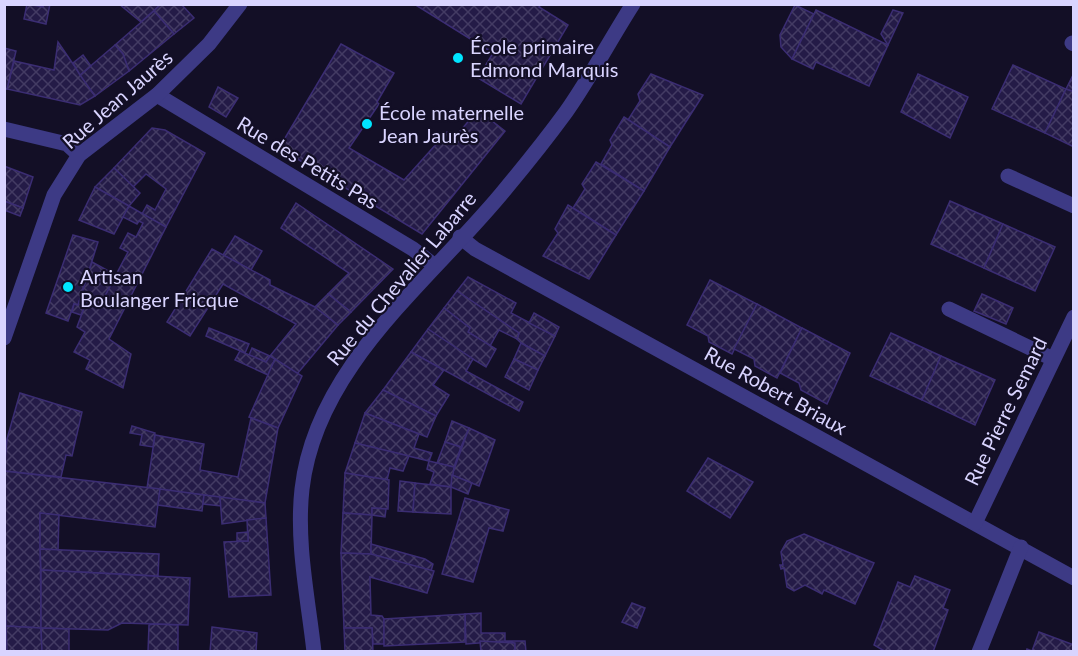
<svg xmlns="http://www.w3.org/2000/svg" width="1078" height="656" font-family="Lato,sans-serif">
	<defs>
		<pattern id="building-cross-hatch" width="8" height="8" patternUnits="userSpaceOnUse" patternTransform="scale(1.5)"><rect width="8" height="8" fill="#241b47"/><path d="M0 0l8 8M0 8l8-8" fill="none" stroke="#433b63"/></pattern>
	</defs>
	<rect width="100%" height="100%" fill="#130f26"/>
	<g fill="url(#building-cross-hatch)" stroke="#3b2d73" stroke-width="1.5">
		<path d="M27,4L43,7L44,4H50L46,24L24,19Z"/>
		<path d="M119,4H161L141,22Z"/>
		<path d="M161,4H181L194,18L174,34L154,11Z"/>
		<path d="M414,4H541L539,7L568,25L521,104L478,78L493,53Z"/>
		<path d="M795,5L814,14L792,59L781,47L780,35Z"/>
		<path d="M816,10L888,45L869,86L816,62L813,69L792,59Z"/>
		<path d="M893,10L903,13L888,45L881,34Z"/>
		<path d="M154,11L174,34L129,71L123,54L115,45Z"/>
		<path d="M58,42L95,96L80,105L7,89L14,61L54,70Z"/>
		<path d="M341,44L394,73L377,102L379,104L349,148L404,180L447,132L455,137L478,110L505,131L422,234L279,148Z"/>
		<path d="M115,45L123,54L129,71L95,96L80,75Z"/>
		<path d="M4,48L16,51L7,89H4Z"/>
		<path d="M83,55L91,66L80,75L73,63Z"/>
		<path d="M1013,65L1066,89L1045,133L992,109Z"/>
		<path d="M1074,73V92L1066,89Z"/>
		<path d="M651,74L703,95L670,147L628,120L640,101L638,94Z"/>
		<path d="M918,74L968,97L950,138L901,112Z"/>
		<path d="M218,87L238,98L226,117L209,107Z"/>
		<path d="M1066,89L1074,92V147L1045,133Z"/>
		<path d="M624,117L670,147L644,191L601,164L612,145L610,140Z"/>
		<path d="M152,128L165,130L205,153L166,227L142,214L147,205L155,210L166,189L146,174L133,187L114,168Z"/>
		<path d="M596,162L644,191L616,235L573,208L585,189L582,184Z"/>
		<path d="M4,166L33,177L23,208L4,201Z"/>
		<path d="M114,168L140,193L129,206L95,187Z"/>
		<path d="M95,187L129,206L114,234L79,220Z"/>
		<path d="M4,201L23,208L20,216L4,210Z"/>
		<path d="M950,201L1003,224L984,268L931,244Z"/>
		<path d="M296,203L393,269L351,312L328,294L349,273L281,228Z"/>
		<path d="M568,205L616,235L589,279L543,256L558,233L555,229Z"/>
		<path d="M129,206L166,227L109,339L131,354L123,388L86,369L90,360L74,352L85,332L77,327L87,300L100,305L128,252L120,248L128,233L136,237L143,223L139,221L137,224L123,217Z"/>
		<path d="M1003,224L1055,247L1035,291L984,268Z"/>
		<path d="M73,235L98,242L78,305L74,304L68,321L46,313Z"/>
		<path d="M235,236L262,251L251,270L223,255Z"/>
		<path d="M212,249L270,280V285L315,307L338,325L297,374L270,356L296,324L223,284L190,336L167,322Z"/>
		<path d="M92,262L116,275L100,305L87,300L81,315L72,312L74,304L78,305Z"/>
		<path d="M468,277L516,303L511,313L555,336L545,356L521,343L517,339L519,333L457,291Z"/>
		<path d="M710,280L757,304L732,354L709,342L708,336L687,325Z"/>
		<path d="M457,291L519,333L517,339L499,330L490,346L468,332L470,328L444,308Z"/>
		<path d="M328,294L351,312L338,325L315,307Z"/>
		<path d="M982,294L1013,308L1006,324L974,311Z"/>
		<path d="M757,304L802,328L777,378L755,366L754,359L734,349Z"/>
		<path d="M444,308L470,328L468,332L496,349L486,367L451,346L428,329Z"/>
		<path d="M534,313L559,327L555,336L529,323Z"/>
		<path d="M209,328L249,344L245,353L206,336Z"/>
		<path d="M802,328L850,353L827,404L801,390L799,383L780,373Z"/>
		<path d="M428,329L473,359L466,371L523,402L519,411L411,352Z"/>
		<path d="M891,333L941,356L922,400L870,376Z"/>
		<path d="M521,343L545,356L538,370L514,359Z"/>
		<path d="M252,348L270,356L266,362L249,355Z"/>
		<path d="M240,351L266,362L270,356L275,359L268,375L235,360Z"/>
		<path d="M411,352L444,370L433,385L449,395L436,416L383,390Z"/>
		<path d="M941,356L995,380L975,425L922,400Z"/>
		<path d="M275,359L302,376L278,428L249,417Z"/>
		<path d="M514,359L538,370L529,390L505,377Z"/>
		<path d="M383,390L436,416L427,437L365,413Z"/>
		<path d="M20,393L82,412L72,456L66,455L61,477L4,471L7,439Z"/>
		<path d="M365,413L419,434L414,448L432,453L429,461L355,443Z"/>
		<path d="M251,418L278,428L265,503L147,488L155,435L204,444L200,470L238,477Z"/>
		<path d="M452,421L469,428L461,447L445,442Z"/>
		<path d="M132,426L155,433L153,447L140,445L142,435L130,433Z"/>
		<path d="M469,428L495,440L479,486L452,475Z"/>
		<path d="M445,442L461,447L454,467L437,463Z"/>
		<path d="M355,443L409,456L403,471L390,468L387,480L345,473Z"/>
		<path d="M708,458L753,482L730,518L687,491Z"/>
		<path d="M429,461L454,467L451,487L430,484L434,472L427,469Z"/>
		<path d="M4,471L160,489L155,527L40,513L41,628L6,626Z"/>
		<path d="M345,473L389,480L388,509L372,508V515L343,513Z"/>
		<path d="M452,475L472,483L468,494L451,487Z"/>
		<path d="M400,481L415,483L413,512L398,511Z"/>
		<path d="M415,483L451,487V514L413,512Z"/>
		<path d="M160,489L204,495L202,511L158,505Z"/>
		<path d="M204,495L220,497L221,506L203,504Z"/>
		<path d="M220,497L265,503L266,518L222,524Z"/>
		<path d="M465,498L509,510L503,531L489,528L473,582L442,574Z"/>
		<path d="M372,508L386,509L385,517L372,515Z"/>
		<path d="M40,513L59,515L58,550L40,549Z"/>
		<path d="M343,513L372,515L371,554L341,553Z"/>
		<path d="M266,518L271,595L229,597L224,542L248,541L247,520Z"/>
		<path d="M248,532V541H237V533Z"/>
		<path d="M804,534L874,563L855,604L824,590L822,594L805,585L794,591L787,587L784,568L781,569L780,565H783L781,552L787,541Z"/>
		<path d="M371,544L425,559L433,564L431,571L371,554Z"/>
		<path d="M40,549L159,554L158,576L41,570Z"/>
		<path d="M341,553L371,554L434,571L427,593L370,577L371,615L382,616L384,619V644H373L372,628H344Z"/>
		<path d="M41,570L190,578L188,625L122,623L108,630L41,628Z"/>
		<path d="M915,576L950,590L943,608L948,610L933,652H886L874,645L898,582L910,587Z"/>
		<path d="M632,603L645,608L637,628L622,622Z"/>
		<path d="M481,613V633H505V641L466,644L465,614Z"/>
		<path d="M465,614V642L384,646V619Z"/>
		<path d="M153,624L178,625V652H148L149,625Z"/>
		<path d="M6,626L41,628L42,652H7Z"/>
		<path d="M212,627L257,633L256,652H210Z"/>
		<path d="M41,628L69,629V652H42Z"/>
		<path d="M344,628H372L373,652H345Z"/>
		<path d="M1039,632L1074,645L1072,652H1026L1027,649L1032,651Z"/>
		<path d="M480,641L515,643V652H481Z"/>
		<path d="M505,641H525L526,652H515V643Z"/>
	</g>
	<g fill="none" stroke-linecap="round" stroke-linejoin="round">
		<g stroke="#3d3a85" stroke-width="15">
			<path d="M1072,43L1074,44"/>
			<path d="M157,95L413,249L435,266"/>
			<path d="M4,129L67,144L79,155"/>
			<path d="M1008,176L1074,206"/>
			<path d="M460,237L475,249L1074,578"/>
			<path d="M949,309L1053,359"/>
			<path d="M4,338L54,195L79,155L157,95L209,44L240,4"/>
			<path d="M975,523L1074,317"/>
			<path d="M314,652C308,598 296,543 302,489C316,364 433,279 507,187C527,163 547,138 566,112C590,78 610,40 633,4"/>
			<path d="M979,652L1021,547"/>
		</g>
	</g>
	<g fill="#00e5ff" stroke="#130f26" stroke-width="2">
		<circle cx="458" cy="58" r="6"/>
		<circle cx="367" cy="124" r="6"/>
		<circle cx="68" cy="287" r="6"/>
	</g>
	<g text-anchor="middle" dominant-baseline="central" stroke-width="4.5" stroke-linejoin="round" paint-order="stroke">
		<g font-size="20" fill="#d9d4ff" stroke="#130f26" text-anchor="start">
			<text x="470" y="46">École primaire<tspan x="470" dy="23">Edmond Marquis</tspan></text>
			<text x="379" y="112">École maternelle<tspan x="379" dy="23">Jean Jaurès</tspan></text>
			<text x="80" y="276">Artisan<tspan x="80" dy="23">Boulanger Fricque</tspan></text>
		</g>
		<g font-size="20" fill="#d9d4ff" stroke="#130f26">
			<text transform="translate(117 99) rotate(-41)">Rue Jean Jaurès</text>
			<text transform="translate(308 162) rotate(31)">Rue des Petits Pas</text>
			<text transform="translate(401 278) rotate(-50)">Rue du Chevalier Labarre</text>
			<text transform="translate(776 390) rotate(29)">Rue Robert Briaux</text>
			<text transform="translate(1005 411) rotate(-64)">Rue Pierre Semard</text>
		</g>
	</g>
	<rect width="1078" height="656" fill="none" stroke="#d9d4ff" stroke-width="12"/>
</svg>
